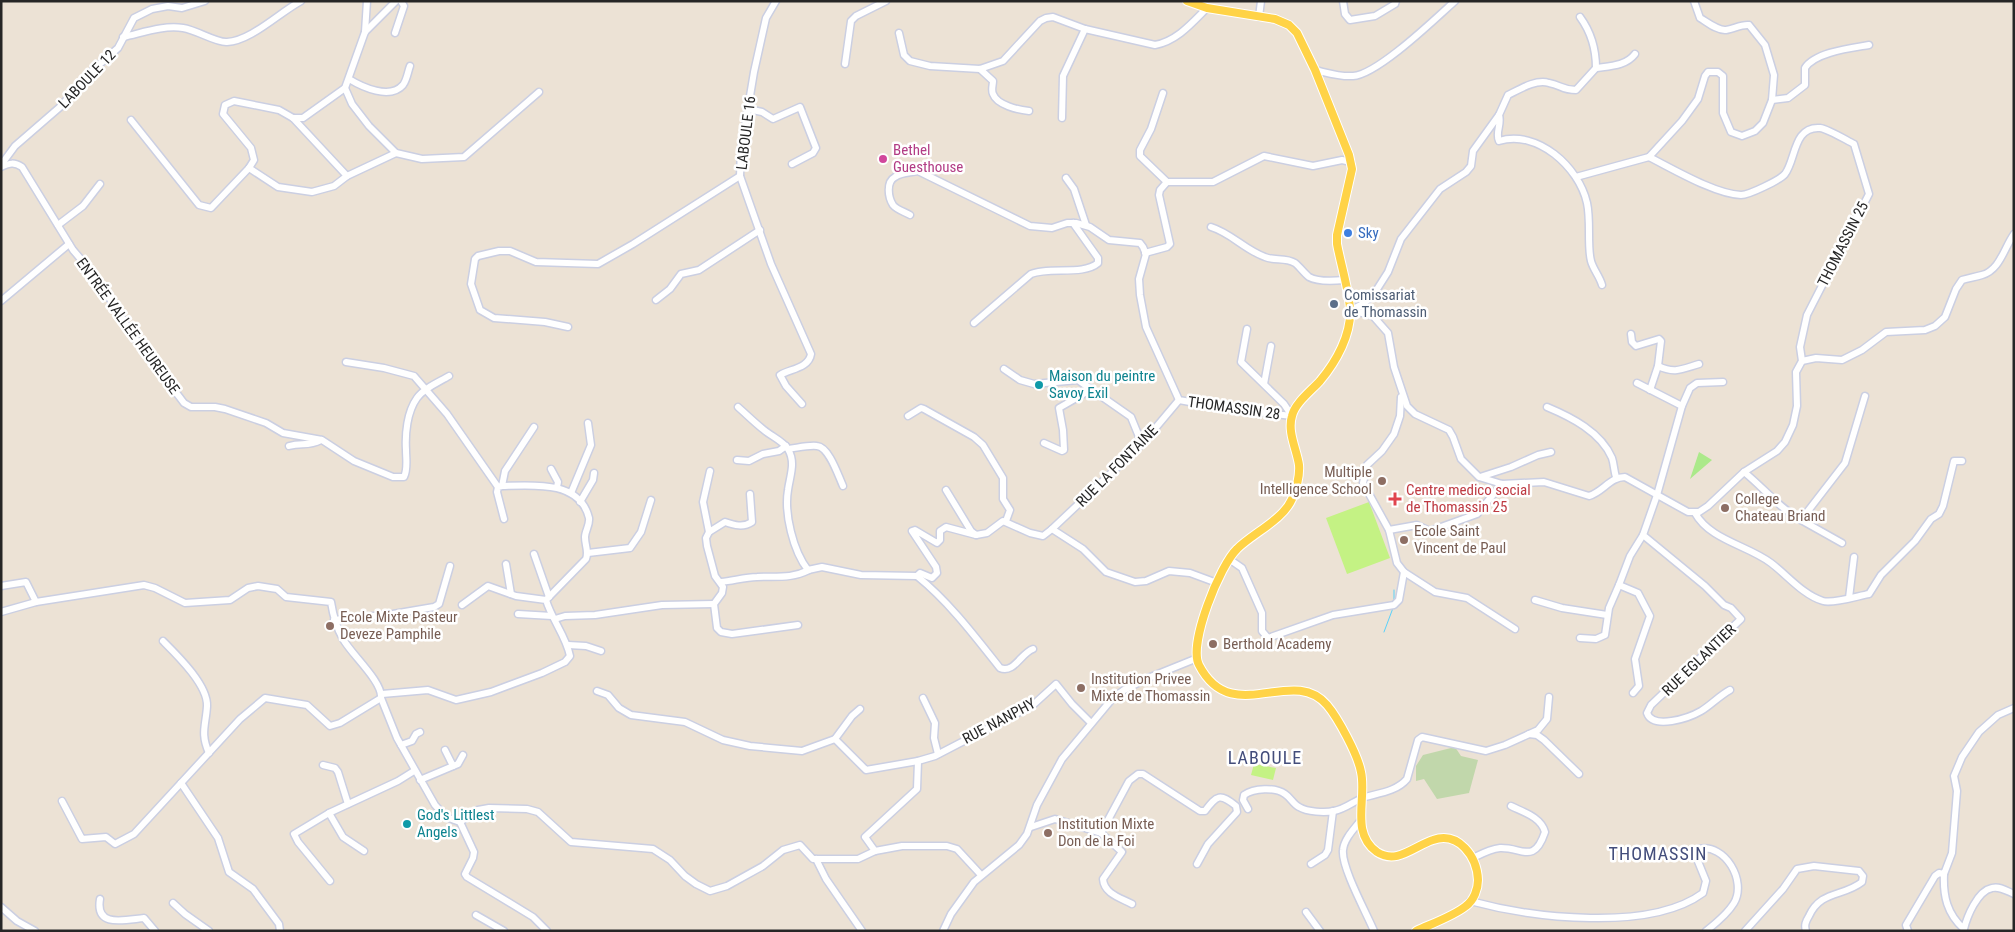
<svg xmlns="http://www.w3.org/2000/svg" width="2015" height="932" font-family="'Roboto Condensed',sans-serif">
	<rect width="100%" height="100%" fill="#ece2d5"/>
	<path fill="#abe98a" d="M1699,452L1712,460L1690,479Z"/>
	<path fill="#c1d7ab" d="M1455,747L1461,756L1478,760L1469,793L1437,799L1424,779L1416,781V766L1423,755Z"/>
	<g fill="#c4f284">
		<path d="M1369,502L1390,558L1347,574L1326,518Z"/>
		<path d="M1254,764L1276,768L1273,780L1251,775Z"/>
	</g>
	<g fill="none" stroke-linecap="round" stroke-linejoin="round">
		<g stroke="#5ad1fb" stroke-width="1">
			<path d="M1394,590V600"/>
			<path d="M1384,632L1393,608"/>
		</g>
		<g stroke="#cbcfe2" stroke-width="9">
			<g id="minor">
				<path d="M776,1L766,18L754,72L741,150L740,176L771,264L811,354C809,368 790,369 780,375L786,386L802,404"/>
				<path d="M1343,1L1345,14L1350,20L1375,16L1395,4L1396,1"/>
				<path d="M1259,17L1261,1"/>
				<path d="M365,32L367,1"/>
				<path d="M395,33L404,6L401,1"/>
				<path d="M899,33L904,55L910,61L930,66L980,69L1003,61L1040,21L1046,18L1053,17L1085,29L1155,45C1177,41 1192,23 1207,8"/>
				<path d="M123,37C142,33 163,25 183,28C197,30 216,43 227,42C251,41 280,12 301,1"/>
				<path d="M845,64L851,21L856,16L886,1"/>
				<path d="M1596,68C1610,66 1626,66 1635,54"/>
				<path d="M980,69L993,81C993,85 991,90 993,94C997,105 1018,110 1029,111"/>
				<path d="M1315,70C1328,73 1340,77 1353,76C1377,75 1435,19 1455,1"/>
				<path d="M349,79C362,87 390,100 403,85C407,80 408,71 410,66"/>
				<path d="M345,88L352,104L369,126L396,153L422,159L464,157L539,92"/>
				<path d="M1163,93L1151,129L1140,150V156L1167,182H1213L1264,156L1313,166L1342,160L1351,162"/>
				<path d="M1772,100L1788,98L1805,85V68C1815,52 1852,48 1869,45"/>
				<path d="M748,109L762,112L773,119L800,107L816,148L813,153L792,164"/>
				<path d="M1499,115L1508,95C1520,89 1536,79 1549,83C1561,85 1562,90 1576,90L1596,68C1596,49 1591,32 1580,17"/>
				<path d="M293,118H303L345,88L365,32L396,1"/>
				<path d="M1062,118L1063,76L1085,29"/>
				<path d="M131,120L199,205L211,208L249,168L254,160L251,148L223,114L225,105L234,101L279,110L293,118L347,176"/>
				<path d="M1,165L15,146L60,107L93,70L118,48L134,18L152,9L168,6L182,8L205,1"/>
				<path d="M1,167C10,163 14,162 22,167L73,250L96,277L134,337L184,403L191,407H215L225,409L266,423L283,433L322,440L354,461L393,477H404C408,469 406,459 406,450C405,434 407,412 417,398C424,388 439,382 449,376"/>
				<path d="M249,168L278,187L312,192L334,186L347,176L396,153"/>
				<path d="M1576,177L1649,157L1682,121L1698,99L1705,76L1708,72H1718L1723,76V113L1731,132L1742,136L1755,131L1763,123L1772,100L1774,75L1765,45L1749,25C1741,24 1734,29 1726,30C1718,31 1707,22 1700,18L1694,1"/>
				<path d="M1066,178L1074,189L1086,225"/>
				<path d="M910,215C905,212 897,210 893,205C888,197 886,182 895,177C902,172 910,173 918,171L1030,226L1052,228L1067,223H1076L1090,227L1109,240L1140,243L1143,247L1146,254L1139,279L1140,295L1146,327L1179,400L1223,408L1292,416"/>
				<path d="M58,225L83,206L100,184"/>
				<path d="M1211,227C1231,233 1245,250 1265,257C1274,261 1286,257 1295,263C1300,267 1304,273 1309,277C1318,282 1334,281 1344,280"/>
				<path d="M1145,253L1167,247L1170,244L1159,195L1160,190L1167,182"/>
				<path d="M656,300L670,289L681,274L699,270L760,230"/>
				<path d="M1,301L69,244"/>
				<path d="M1351,310L1373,316L1388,333L1394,367L1407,406L1415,414L1449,430L1453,437L1461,459L1479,477L1502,484L1544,482L1589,496C1603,492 1610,477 1625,477L1688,512H1699L1708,506L1744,472L1777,451L1785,442L1793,425L1797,406L1796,372L1802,361L1800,347L1807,315L1869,194L1854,144C1846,140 1828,129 1820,128C1793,126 1796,160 1785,174C1780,180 1749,195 1741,195C1715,194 1673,169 1649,157"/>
				<path d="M1351,310L1363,304L1374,294L1388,272L1401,239L1440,189L1466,172L1471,166L1473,151L1499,115C1502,125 1495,132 1499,141C1537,129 1579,167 1587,203C1591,221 1587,246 1591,261C1593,269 1600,277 1602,285"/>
				<path d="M974,323L1031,274C1049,266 1083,276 1098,263V258L1073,223"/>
				<path d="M568,327L545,322L494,318L480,310L471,284L475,259L478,256L499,251H510L536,262L598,264L633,244L740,176"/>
				<path d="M1247,329L1241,362L1284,404L1292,416"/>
				<path d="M1631,334L1632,342L1636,346L1659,339L1661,341L1658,366L1650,390"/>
				<path d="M1802,361L1816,358L1842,360L1862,350L1886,332L1925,330L1935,326L1945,317L1956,289L1962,280C1969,278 1975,277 1982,275C2000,270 2004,248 2014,234"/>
				<path d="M346,362L384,368L414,376L447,414L498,487"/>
				<path d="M1658,366C1675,374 1682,369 1699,364"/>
				<path d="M1004,369L1020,380L1034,384L1078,380L1131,417L1142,444"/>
				<path d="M1723,382L1697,383L1690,388L1682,406L1657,495L1643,535L1705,586L1724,605L1731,608L1741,619L1651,705L1647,713C1653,730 1689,718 1701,711C1711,705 1719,696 1730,690"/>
				<path d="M1637,383L1682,406"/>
				<path d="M1264,384L1271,346"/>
				<path d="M1401,397L1400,416L1394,434L1382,451L1367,465L1363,483L1389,530L1397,563L1404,572L1435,592L1467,598L1515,629"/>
				<path d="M738,407C747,415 755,423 764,430C771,436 783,441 788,449C796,463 790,475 788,490C784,513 793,551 808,570L822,567L861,575L917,576L920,573L932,578L937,573L936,567L912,531L915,530L937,543L940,540V531L946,527L976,535"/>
				<path d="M1547,407C1571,417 1601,432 1612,458C1614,464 1614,471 1616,477"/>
				<path d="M908,416L921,408L924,409L974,437L983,445L1003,478V499L1010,510L1006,521"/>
				<path d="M1044,443L1062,451L1064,450L1063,430L1059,408L1092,389"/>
				<path d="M289,446C302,442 307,447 321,440"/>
				<path d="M788,449C797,448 808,445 817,446C829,447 838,475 843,486"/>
				<path d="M737,460L749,461L763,454L779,451L786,446"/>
				<path d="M551,469L558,482L557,487"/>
				<path d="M710,471L703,502L709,532L706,538L707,546L715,576L723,587L722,593L714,604L717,628L721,632L732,634L798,625"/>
				<path d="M1744,472C1764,488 1779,508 1801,520L1845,463L1865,396"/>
				<path d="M1480,477L1511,467L1538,455L1551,452"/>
				<path d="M502,486L505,471L534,427"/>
				<path d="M946,490L971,531L976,535L987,533L1003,521L1030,533L1043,536L1052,529L1083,549L1106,572L1135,582L1146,581L1169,571L1190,573L1217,583"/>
				<path d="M571,493L591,445L588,423"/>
				<path d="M580,502L593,480L594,473"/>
				<path d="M1695,513C1710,540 1747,545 1771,563C1787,575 1803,595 1823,601C1833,604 1858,596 1869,594L1881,575L1915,541L1931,519L1939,514L1943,506L1954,461H1962"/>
				<path d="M504,519L497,492L498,487L502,486C532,485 580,480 589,518C590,525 585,531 585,537C585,546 589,551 586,559L546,600"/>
				<path d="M1801,520L1842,543"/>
				<path d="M1052,529L1142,444L1179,400"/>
				<path d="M1389,530L1417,525L1430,531L1477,514L1502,484"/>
				<path d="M709,532L725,522C734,525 743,528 752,522L750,494"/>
				<path d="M588,553L630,548L641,532L651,500"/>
				<path d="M534,554L549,597"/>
				<path d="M1229,559L1242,568L1262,613V631L1268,638L1333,615L1394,605L1399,600L1404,572"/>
				<path d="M506,564L511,594"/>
				<path d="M917,576C949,602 974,635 1000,668C1014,674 1021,653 1033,649"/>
				<path d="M721,582C733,581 745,577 757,577C776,576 791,579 809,570"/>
				<path d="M1,586L26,582L36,602L144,585L155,588L185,603L230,600L248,588L258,586L277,589L286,597L331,602C333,615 336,627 343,639C351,654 383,682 381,698L397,738L435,805L446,817L460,822L478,810L489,808L527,809L538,812L571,842L653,849L670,860L685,876L696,884L710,891L727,886L763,866L783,850L800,845L813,859H858L875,851L902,846H947L957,849L981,875"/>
				<path d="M1849,598L1854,557"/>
				<path d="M1535,600L1562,608L1607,615"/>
				<path d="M1,612L36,602"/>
				<path d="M518,614L552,616"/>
				<path d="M555,619L565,616L595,615L662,605L714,604"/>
				<path d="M334,620L393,614L434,607L439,604L450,566"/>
				<path d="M1580,638L1596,639L1605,635L1609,608L1619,585"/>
				<path d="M163,641C177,655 208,685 207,706C206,725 200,733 209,753"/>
				<path d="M568,645L586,646L601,651"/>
				<path d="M597,691L608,695L619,708L631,715L685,722L723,740L750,746L802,751L835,739"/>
				<path d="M1633,693L1639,686L1635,659L1650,616L1638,593L1619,585L1630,556L1643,535"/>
				<path d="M382,694L428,690L456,700L491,692L542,673L565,662L570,656C566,636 552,620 546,600L516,596L488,586L462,605"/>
				<path d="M923,698L935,723L934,738L938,754"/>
				<path d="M860,709L852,716L835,739L866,770L918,761L935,756L1033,705L1056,684L1072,704L1091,723"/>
				<path d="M1529,734L1537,735L1544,740L1579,774"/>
				<path d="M401,745L412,741L416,734L420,732"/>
				<path d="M445,750L453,766"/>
				<path d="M323,765L335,768L338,772L348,804"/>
				<path d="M420,780L458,764L463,755"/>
				<path d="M181,783L218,838L229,872L253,889L279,924L280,931"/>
				<path d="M62,801L82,839L106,837L115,844L134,834L240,719L265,698L307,705L330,726L340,723L381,698"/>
				<path d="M1248,809L1243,800L1244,795C1254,788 1275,787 1285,794C1291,798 1293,804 1299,807C1307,812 1325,813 1334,811C1346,809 1355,800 1365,797C1380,793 1397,791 1407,779L1418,740L1422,737L1486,751L1505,745L1538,730L1547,719L1549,697"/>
				<path d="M329,813L343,837L364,851"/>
				<path d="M1361,820C1354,829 1344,839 1343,850C1341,867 1367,914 1374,931"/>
				<path d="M460,822L474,852L473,858L465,874L467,877L533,917L547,931"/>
				<path d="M1031,827L1055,819L1101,833L1122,852L1103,879C1104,894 1121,898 1132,904"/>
				<path d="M1101,833L1129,781L1138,774H1143L1200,811H1205C1217,795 1220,793 1236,806L1237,812L1208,844L1197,864"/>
				<path d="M875,851L865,837L917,789L918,761"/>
				<path d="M1473,858C1481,854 1490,849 1500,848C1522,847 1534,865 1545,832C1541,817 1523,812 1511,806"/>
				<path d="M816,859L826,879L862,931"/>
				<path d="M1311,864L1325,855L1328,850L1333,811"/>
				<path d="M1944,874C1943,896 1947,914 1964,929C1967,917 1977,891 1992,888C2000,886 2007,891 2014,894"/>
				<path d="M330,881L298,842L294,834L329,813L398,781L414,771"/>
				<path d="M100,899C95,928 124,920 144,918L155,931"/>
				<path d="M1470,901C1533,918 1650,932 1703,893L1706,881L1695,854L1699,849C1725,843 1747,881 1734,903C1728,913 1715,924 1706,931"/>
				<path d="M173,903L185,914L209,931"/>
				<path d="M1,907L17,921L35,931"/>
				<path d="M1306,912L1320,931"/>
				<path d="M476,915L504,931"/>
				<path d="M943,931L951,914L974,882L1019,845L1027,834L1037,805L1062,759L1112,699L1124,690L1148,678L1195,659"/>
				<path d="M1745,931L1783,889L1797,869L1814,866L1859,871L1863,876L1862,882C1843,897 1821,890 1809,916C1806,921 1804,925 1806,931"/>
				<path d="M1908,931L1906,925L1935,876L1939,873L1944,874L1952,853L1957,791L1954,776L1962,757L1979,732L1998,715L2014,708"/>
			</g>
		</g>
		<g stroke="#fff" stroke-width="10">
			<path id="major" d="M1187,1L1207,8L1275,19L1289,25L1297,33L1315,70L1349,155L1352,169L1337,235V244C1341,265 1348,287 1350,308C1352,334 1336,362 1320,381C1311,391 1295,403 1292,416C1287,432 1297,450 1299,465C1300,475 1296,491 1292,499C1283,520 1253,533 1237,549C1220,565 1188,644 1199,665C1232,729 1292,664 1327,705C1338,718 1358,755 1361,772C1367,798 1350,833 1377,852C1397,865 1414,846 1433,840C1459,831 1477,857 1478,880C1478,889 1474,900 1466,906C1454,916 1431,924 1416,931"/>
		</g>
		<use href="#minor" stroke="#fff" stroke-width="6"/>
		<use href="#major" stroke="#ffd347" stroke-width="8"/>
	</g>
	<circle fill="#d1479c" stroke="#fff" stroke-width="2" cx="883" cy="159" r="5"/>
	<circle fill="#3f7fe0" stroke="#fff" stroke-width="2" cx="1348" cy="233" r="5"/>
	<circle fill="#5c6f8a" stroke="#fff" stroke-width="2" cx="1334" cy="304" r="5"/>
	<g fill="#0f9aa8" stroke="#fff" stroke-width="2">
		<circle cx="1039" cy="385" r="5"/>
		<circle cx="407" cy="824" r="5"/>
	</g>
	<g fill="#8d6e63" stroke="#fff" stroke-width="2">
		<circle cx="1382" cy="481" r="5"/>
		<circle cx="1725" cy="508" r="5"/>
		<circle cx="1404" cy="540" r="5"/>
		<circle cx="330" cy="626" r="5"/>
		<circle cx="1213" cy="644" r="5"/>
		<circle cx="1081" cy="688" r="5"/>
		<circle cx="1048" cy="833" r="5"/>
	</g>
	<path fill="#e0444e" stroke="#fff" stroke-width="2" d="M1392.5 491.5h5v5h5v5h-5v5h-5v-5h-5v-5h5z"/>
	<g text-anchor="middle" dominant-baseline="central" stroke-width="5" stroke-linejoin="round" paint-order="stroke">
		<g font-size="15" fill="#262626" stroke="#fff">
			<text transform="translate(87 79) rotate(-46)">LABOULE 12</text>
			<text transform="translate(746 133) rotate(-83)">LABOULE 16</text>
			<text transform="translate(1843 244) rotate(-63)">THOMASSIN 25</text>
			<text transform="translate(128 326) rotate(54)">ENTRÉE VALLÉE HEUREUSE</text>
			<text transform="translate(1234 408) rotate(8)">THOMASSIN 28</text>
			<text transform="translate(1117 466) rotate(-45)">RUE LA FONTAINE</text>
			<text transform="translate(1699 660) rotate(-44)">RUE EGLANTIER</text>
			<text transform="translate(999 721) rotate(-28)">RUE NANPHY</text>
		</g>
		<g font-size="15" fill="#b23c85" stroke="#fff" text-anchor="start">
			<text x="893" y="150">Bethel<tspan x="893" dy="17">Guesthouse</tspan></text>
		</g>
		<g font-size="15" fill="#366cbe" stroke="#fff" text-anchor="start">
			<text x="1358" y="233">Sky</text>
		</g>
		<g font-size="15" fill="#4e5e75" stroke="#fff" text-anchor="start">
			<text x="1344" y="295">Comissariat<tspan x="1344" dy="17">de Thomassin</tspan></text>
		</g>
		<g font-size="15" fill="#0d838f" stroke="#fff" text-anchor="start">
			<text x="1049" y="376">Maison du peintre<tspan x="1049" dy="17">Savoy Exil</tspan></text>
			<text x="417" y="815">God's Littlest<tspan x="417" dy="17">Angels</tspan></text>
		</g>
		<g font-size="15" fill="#785e54" stroke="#fff" text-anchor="start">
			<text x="1372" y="472" text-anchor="end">Multiple<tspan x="1372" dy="17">Intelligence School</tspan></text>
			<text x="1735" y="499">College<tspan x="1735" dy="17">Chateau Briand</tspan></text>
			<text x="1414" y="531">Ecole Saint<tspan x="1414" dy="17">Vincent de Paul</tspan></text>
			<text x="340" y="617">Ecole Mixte Pasteur<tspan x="340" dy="17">Deveze Pamphile</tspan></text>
			<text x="1223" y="644">Berthold Academy</text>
			<text x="1091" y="679">Institution Privee<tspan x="1091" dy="17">Mixte de Thomassin</tspan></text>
			<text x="1058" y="824">Institution Mixte<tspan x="1058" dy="17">Don de la Foi</tspan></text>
		</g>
		<g font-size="15" fill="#be3a42" stroke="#fff" text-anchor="start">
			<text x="1406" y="490">Centre medico social<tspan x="1406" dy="17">de Thomassin 25</tspan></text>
		</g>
		<g font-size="18" letter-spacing="1" fill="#434d7b" stroke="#fff">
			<text x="1265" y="757">LABOULE</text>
			<text x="1658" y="853">THOMASSIN</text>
		</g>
	</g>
	<rect width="2015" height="932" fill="none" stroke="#262626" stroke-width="5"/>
</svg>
